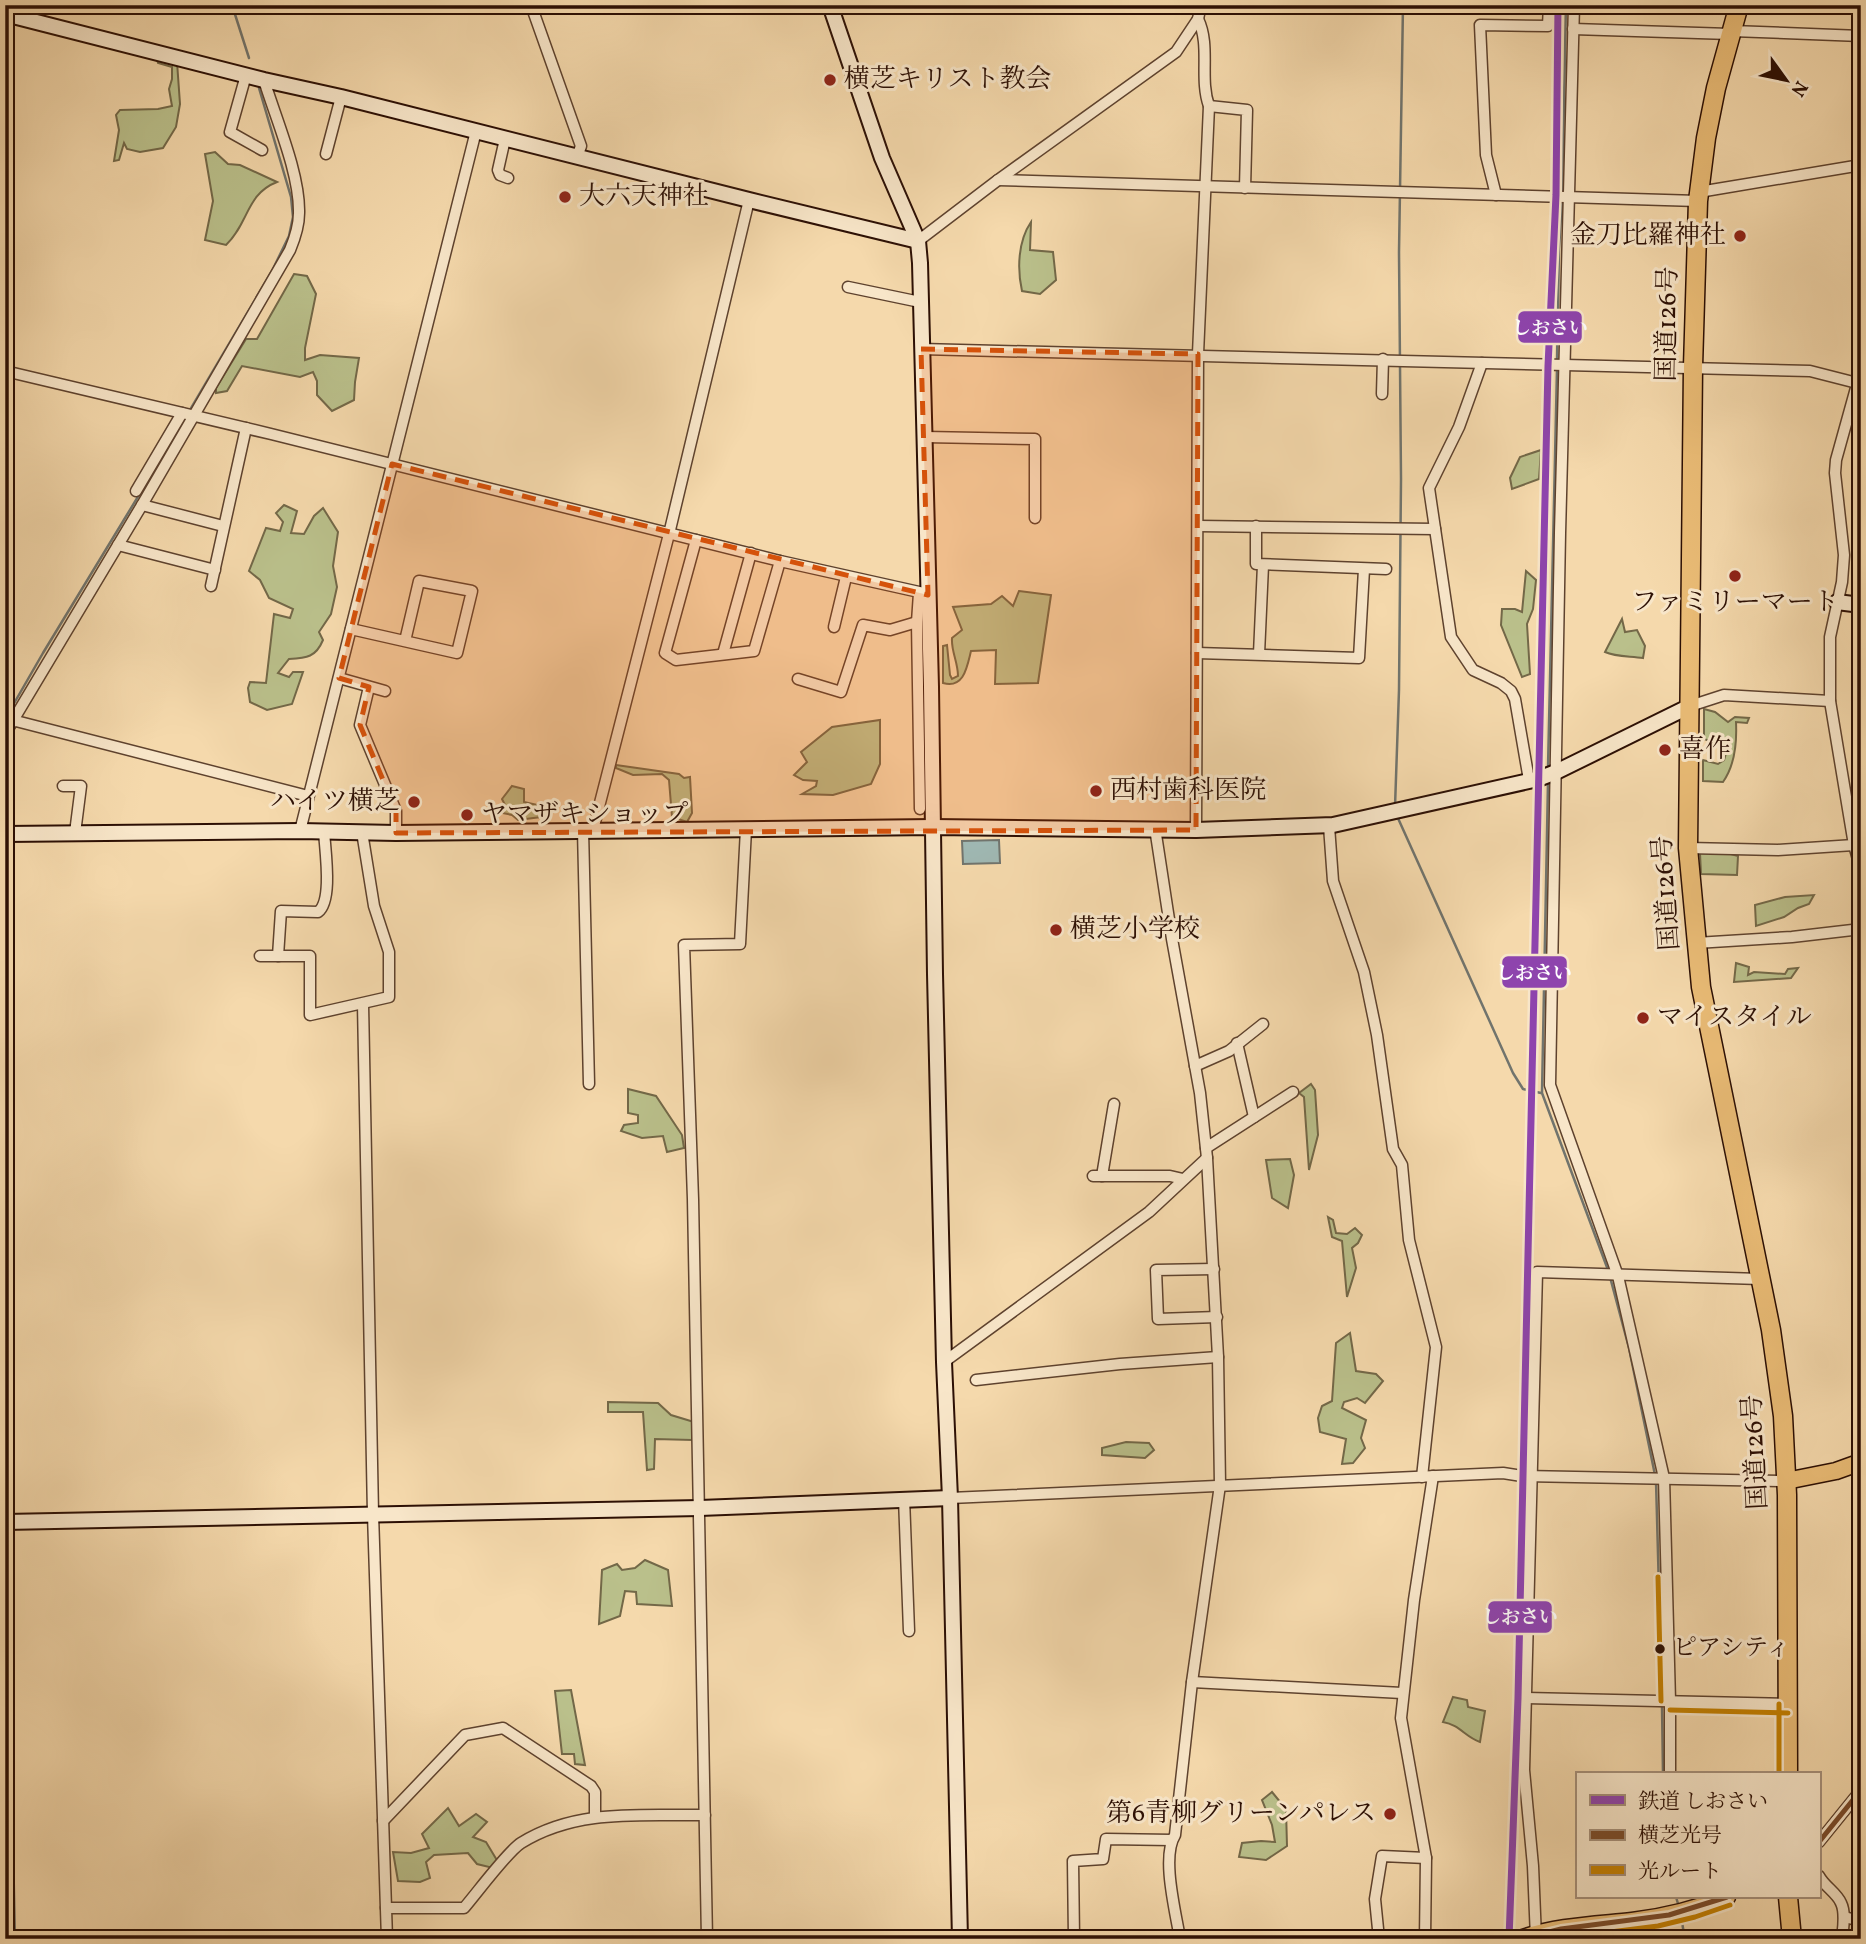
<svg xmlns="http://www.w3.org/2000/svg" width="1866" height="1944" font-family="Vollkorn,'Noto Serif JP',serif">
	<rect width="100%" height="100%" fill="#f5d9ac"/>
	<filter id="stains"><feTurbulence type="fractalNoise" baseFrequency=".00286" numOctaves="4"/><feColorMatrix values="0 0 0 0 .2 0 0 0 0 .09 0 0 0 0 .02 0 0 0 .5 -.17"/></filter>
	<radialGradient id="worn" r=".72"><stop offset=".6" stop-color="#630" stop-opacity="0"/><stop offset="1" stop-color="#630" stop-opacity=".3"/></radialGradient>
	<g fill="#bac08b" stroke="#736848" stroke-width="2">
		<path d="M156,56L177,62L180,104L176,127L163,148L140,152L127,149L124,143L119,160L114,161L119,130L116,115L120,110L158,109L172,106L169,89L172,79V67L158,63Z"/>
		<path d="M215,152L228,164L240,165L277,182C246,194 249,223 226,245L205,240L213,201L205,154Z"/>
		<path d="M1031,222L1030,250L1053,252L1056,280L1040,294L1022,291C1017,269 1018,241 1031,222Z"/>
		<path d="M294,274L307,276L316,294L305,348V360L320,355L359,358L355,382L354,400L332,411L317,395V381L313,372L300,377L242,366L227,391L216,393V388L246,339H257Z"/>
		<path d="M1541,450L1539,479L1512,489L1510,478L1520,457Z"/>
		<path d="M284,505L297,511L291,533L304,534L314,516L323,508L338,532L333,566L337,587L331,614L319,632L323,640C316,657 307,658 289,659L278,673L289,677L293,672H303L292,704L267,710L250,702L248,688L250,682L266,683L274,614L290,618L293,609L269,598L260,580L249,571L266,528L280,531L283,522L276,513Z"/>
		<path d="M1526,571L1536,580L1533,609L1527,624L1530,674L1522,677L1501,625L1502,609H1515L1522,612Z"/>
		<path d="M1019,591L1051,595L1038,683L995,684L996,650L971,651C967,667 964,689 943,683V646L947,645L950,675L952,679L958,676C958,662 951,651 952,638L962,630L953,607L991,604L1002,596L1013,606Z"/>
		<path d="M1622,619L1625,632L1637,630L1645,646L1643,658C1630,656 1616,657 1605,652Z"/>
		<path d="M1704,709L1715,712L1728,722L1735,717L1749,718L1747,723L1736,722C1737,743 1735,765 1723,782L1703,781V760L1718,764L1724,760L1729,743L1727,739L1719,744L1704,739Z"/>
		<path d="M880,720V764L871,784L833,795L802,794L816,786L817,781L803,780L794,775L807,762L801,752L832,727Z"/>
		<path d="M616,765L679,774L684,778L690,777L692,813L687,822L672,817L669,780L662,774L633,775L616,768Z"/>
		<path d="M512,786L524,789V802L546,807L541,817L518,820L512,815L493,811L506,807L502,799Z"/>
		<path d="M1700,853H1727L1738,856L1737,875L1701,874Z"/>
		<path d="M1814,895L1809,904L1798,908L1784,917L1756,926L1755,905L1785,897Z"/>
		<path d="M1736,963L1749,967L1748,975L1754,972L1785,974L1788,969L1798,968L1791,978L1734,982Z"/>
		<path d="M1311,1084L1315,1090L1318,1135L1309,1170L1304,1097L1299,1093Z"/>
		<path d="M628,1089L656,1096L682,1135L684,1148L667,1152L663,1136L642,1138L621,1131L624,1125L638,1123V1115L628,1113Z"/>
		<path d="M1290,1159L1294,1175L1288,1208L1272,1198L1266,1160Z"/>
		<path d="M1328,1217L1333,1220L1336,1233L1347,1234L1355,1228L1362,1235L1358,1243L1352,1248L1356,1268L1347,1297L1342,1241L1332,1237Z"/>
		<path d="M1350,1333L1356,1371L1376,1374L1383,1381L1365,1403L1357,1398L1344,1402L1342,1408L1366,1420L1361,1438L1365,1448L1353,1463L1342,1464L1346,1439L1320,1432L1318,1418L1322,1406L1332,1401L1336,1343Z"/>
		<path d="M608,1402L658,1403L671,1415L694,1422L692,1440L655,1439L654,1469L647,1470L643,1412H608Z"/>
		<path d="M1126,1442L1149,1443L1154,1450L1145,1458L1102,1455V1448Z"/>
		<path d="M645,1560L668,1570L672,1606L637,1604L636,1592L625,1591L620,1616L599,1624L602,1570L617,1564L622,1570L635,1568Z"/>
		<path d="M571,1690L585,1765L575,1764L574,1754H562L555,1691Z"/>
		<path d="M1453,1697L1467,1700L1468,1707L1485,1711L1480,1742C1465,1737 1460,1725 1443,1722Z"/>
		<path d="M1272,1792L1286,1809L1287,1846L1266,1860L1239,1857L1242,1843L1261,1841L1275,1842L1272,1825L1262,1800Z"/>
		<path d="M448,1808L459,1826L476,1814L487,1822L473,1837L486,1842L498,1862L493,1868L477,1864L468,1853L434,1855L426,1862L430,1878L420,1882L398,1881L393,1852L411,1853L429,1848L422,1834Z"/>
	</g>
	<path fill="#9fb8b3" stroke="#71746d" stroke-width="2" d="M999,840L1000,863L963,864L962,841Z"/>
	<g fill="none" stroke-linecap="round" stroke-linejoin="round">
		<g stroke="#71746d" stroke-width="2.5">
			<path d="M232,5L249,58"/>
			<path d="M1562,194L1566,5"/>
			<path d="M1557,362L1559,249L1562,201"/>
			<path d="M190,410L272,271L289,236L293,217L291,197L259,88"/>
			<path d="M5,719L43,653L187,416"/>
			<path d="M1548,768L1557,369"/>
			<path d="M1548,782L1542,1093L1608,1270"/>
			<path d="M1395,807L1399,690L1401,479L1399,252L1403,5"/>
			<path d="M1397,816L1513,1073L1523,1089L1541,1093"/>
			<path d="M1610,1277L1629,1348L1655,1475"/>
			<path d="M1656,1481L1662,1699"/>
			<path d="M5,1492L6,1509"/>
			<path d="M6,1532L15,1939"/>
			<path d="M1662,1705L1663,1774"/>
			<path d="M1676,1897L1679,1907"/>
			<path d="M1681,1917L1685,1939"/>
		</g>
		<g stroke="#5e422e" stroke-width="13">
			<g id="street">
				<path d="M531,5L581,146L577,157"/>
				<path d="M1574,5L1560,533L1550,1085L1618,1276L1664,1478L1670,1701V1774"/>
				<path d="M1573,29L1730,34"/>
				<path d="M1732,31L1861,36"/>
				<path d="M246,75L230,132L262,150"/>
				<path d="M1861,76L1859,96L1861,130"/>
				<path d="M1209,106L1247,110L1245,188"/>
				<path d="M505,139L498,170L500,175L508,178"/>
				<path d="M326,154L341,97"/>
				<path d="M998,180L1698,201"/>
				<path d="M1699,192L1861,165"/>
				<path d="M1496,195L1486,155L1480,25L1548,26L1549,5"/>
				<path d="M918,241L998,180L1176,52L1198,19L1201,5"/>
				<path d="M848,287L920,302"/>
				<path d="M921,349L1810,371L1857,383"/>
				<path d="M1482,363L1459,427L1429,488L1451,637L1473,670L1501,683L1511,691L1515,699L1529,780"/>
				<path d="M1861,370L1836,460L1835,473L1844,555L1842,582L1830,637V701L1854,845L1861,870"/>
				<path d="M5,371L271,434L780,561L928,594"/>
				<path d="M1382,394L1383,359"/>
				<path d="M925,437L1035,439V518"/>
				<path d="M136,491L182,413"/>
				<path d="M142,505L223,526"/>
				<path d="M1199,526L1435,529"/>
				<path d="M1256,526V564L1386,569"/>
				<path d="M696,540L665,653L676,660L754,651L780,561"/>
				<path d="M118,545L215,570"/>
				<path d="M211,586L246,428"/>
				<path d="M919,593L917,622L920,809"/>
				<path d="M834,627L846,577"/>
				<path d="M351,629L457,653L472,591L419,581L405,641"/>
				<path d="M1197,653L1359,658L1364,569"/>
				<path d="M723,654L751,553"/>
				<path d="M1259,654L1263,565"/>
				<path d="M339,678L385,691"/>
				<path d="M798,679L841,692L863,625L890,630L917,622"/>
				<path d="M369,687L360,725L396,811V833"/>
				<path d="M1690,706L1724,695L1830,701"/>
				<path d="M12,720L308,796"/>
				<path d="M5,734L142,505L290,250C295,238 299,226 299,213C300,174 276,119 264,80"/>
				<path d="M63,786H81L75,833"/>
				<path d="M1329,826L1333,881L1364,972L1377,1035L1393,1149L1402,1165L1409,1240L1436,1347L1422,1477"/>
				<path d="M1155,828L1172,939L1200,1093L1207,1158L1218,1357L1220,1485L1192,1682L1175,1835C1161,1857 1176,1913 1180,1939"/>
				<path d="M583,830L589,1084"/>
				<path d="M593,830L669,534L749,200"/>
				<path d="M1196,830L1198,354L1209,106C1199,78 1211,46 1198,19"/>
				<path d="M300,831L476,131"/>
				<path d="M1688,848L1778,850L1854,845"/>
				<path d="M1696,943L1792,937L1861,929"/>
				<path d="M260,956H310V1015L389,997V952L374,906L362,832"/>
				<path d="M278,956L281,911L318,912C333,901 325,850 324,831"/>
				<path d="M363,1004L373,1514L387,1939"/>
				<path d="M1237,1043L1254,1117"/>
				<path d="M1195,1066L1229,1051L1263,1024"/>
				<path d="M1206,1148L1293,1092"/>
				<path d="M1093,1176H1170L1183,1179"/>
				<path d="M1102,1176L1114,1104"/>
				<path d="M1214,1269L1156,1270L1158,1319L1217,1317"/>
				<path d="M944,1362L1149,1212L1207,1158"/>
				<path d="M976,1380L1120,1364L1218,1357"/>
				<path d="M904,1498L909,1631"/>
				<path d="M950,1498L1503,1473L1522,1476L1786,1481"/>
				<path d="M1192,1682L1402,1693"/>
				<path d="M1526,1698L1788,1704"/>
				<path d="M383,1821L465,1735L503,1728L591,1786L595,1792V1816"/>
				<path d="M1819,1842L1861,1790"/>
				<path d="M1819,1876C1824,1886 1837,1893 1841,1903C1846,1913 1843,1928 1842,1939"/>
				<path d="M386,1908H464C477,1893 507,1852 521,1843C577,1808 642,1816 705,1815"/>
				<path d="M1844,1917L1861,1921"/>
				<path d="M1536,1938L1533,1866L1524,1770L1537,1272L1760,1279"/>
				<path d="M707,1939L693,1199L684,945L740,944L746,829"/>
				<path d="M1074,1939L1073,1861L1103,1859L1106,1839L1172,1840"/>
				<path d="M1379,1939L1375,1899L1382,1856L1426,1858"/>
				<path d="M1425,1939L1426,1858L1401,1718L1414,1600L1433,1476"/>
			</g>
		</g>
		<g stroke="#2c0f04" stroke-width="18">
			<g id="secondary">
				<path d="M830,5L882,158L918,241L920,263L931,687L935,974L944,1362L950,1498L960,1939"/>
				<path d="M5,14L264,80L341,97L749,200L918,241"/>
				<path d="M1837,602L1861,605"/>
				<path d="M5,834L300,831L396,833L933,827L1196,830L1333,825L1538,779L1556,772L1690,706"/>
				<path d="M5,1522L700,1508L950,1498"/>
			</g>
		</g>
		<g stroke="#2c0f04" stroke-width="19">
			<g id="primary">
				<path d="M1786,1481L1836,1471L1861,1462"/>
				<path d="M1520,1939C1556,1926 1594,1925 1632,1921C1665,1917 1697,1909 1727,1897"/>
			</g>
		</g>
		<g stroke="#2c0f04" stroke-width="21">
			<g id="highway">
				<path d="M1739,5L1716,88L1706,138L1698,201L1693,367L1688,848L1701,987L1771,1330L1783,1416L1787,1495L1788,1774"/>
				<path d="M1788,1897L1792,1939"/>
			</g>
		</g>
		<use href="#street" stroke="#f8e6c9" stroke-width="10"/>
		<use href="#secondary" stroke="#f8e6c9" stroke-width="14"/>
		<use href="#primary" stroke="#eabc76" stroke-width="16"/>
		<use href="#highway" stroke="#eabc76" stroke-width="18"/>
		<g stroke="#f8e6c9" stroke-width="10">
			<g id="bus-1">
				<path d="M1819,1842L1861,1790"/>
				<path d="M1521,1939L1561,1929L1669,1915L1727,1897"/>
			</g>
		</g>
		<g stroke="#f8e6c9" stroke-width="10">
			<g id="bus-2">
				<path d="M1658,1577L1661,1701"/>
				<path d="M1779,1704V1774"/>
				<path d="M1670,1710L1788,1713"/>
				<path d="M1555,1939L1658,1926L1695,1917L1730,1905"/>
			</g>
		</g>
		<use href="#bus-1" stroke="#7a4b2a" stroke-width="5"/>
		<use href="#bus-2" stroke="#c48001" stroke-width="5"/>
		<g stroke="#f8e6c9" stroke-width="12">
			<path id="rail-1" d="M1509,1939L1518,1698L1548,366L1556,195L1558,5"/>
		</g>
		<use href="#rail-1" stroke="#8e44ad" stroke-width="7"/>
	</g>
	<path fill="#d5520b" fill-opacity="0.2" stroke="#d5520b" stroke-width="5" stroke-dasharray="14 9" stroke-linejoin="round" d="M921,349L1198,354L1196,830L396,833V811L360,725L369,687L339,678L392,464L928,595Z"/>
	<g fill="#8f2418" stroke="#f8e6c9" stroke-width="2.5">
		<circle cx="830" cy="80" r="7"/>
		<circle cx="565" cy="197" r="7"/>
		<circle cx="1740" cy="236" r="7"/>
		<circle cx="1735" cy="576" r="7"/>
		<circle cx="1665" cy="750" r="7"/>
		<circle cx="1096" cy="791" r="7"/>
		<circle cx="414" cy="802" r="7"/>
		<circle cx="467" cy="815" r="7"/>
		<circle cx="1056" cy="930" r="7"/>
		<circle cx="1643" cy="1018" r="7"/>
		<circle cx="1390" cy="1814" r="7"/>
	</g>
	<circle fill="#2c0f04" stroke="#f8e6c9" stroke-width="2.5" cx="1660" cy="1649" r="6"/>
	<g text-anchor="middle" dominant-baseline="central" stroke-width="6" stroke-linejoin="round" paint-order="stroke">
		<g font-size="24" fill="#2c0f04" stroke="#f8e6c9" text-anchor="start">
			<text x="1673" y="1649">ピアシティ</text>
		</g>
		<g font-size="26" fill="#2c0f04" stroke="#f8e6c9" text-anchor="start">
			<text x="844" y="80">横芝キリスト教会</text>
			<text x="579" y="197">大六天神社</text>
			<text x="1726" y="236" text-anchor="end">金刀比羅神社</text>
			<text x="1735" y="603" text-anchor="middle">ファミリーマート</text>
			<text x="1679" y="750">喜作</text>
			<text x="1110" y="791">西村歯科医院</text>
			<text x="400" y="802" text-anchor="end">ハイツ横芝</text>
			<text x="481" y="815">ヤマザキショップ</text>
			<text x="1070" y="930">横芝小学校</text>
			<text x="1657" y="1018">マイスタイル</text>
			<text x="1376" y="1814" text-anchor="end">第6青柳グリーンパレス</text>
		</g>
		<g font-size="26" fill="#2c0f04" stroke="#f8e6c9">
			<text transform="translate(1668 324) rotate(-89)">国道126号</text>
			<text transform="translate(1667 893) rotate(-94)">国道126号</text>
			<text transform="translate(1756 1452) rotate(-93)">国道126号</text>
		</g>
	</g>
	<g stroke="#f8e6c9" stroke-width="2.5">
		<rect x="1517" y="310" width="66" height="34" rx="7" fill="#8e44ad"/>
		<rect x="1501" y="955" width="67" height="34" rx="7" fill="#8e44ad"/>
		<rect x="1487" y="1600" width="66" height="34" rx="7" fill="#8e44ad"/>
	</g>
	<g font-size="19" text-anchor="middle" font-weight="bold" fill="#fff">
		<text x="1550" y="334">しおさい</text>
		<text x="1534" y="979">しおさい</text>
		<text x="1520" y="1623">しおさい</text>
	</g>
	<rect width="1866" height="1944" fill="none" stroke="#f5d9ac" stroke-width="28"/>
	<rect x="7" y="7" width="1852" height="1930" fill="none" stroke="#2c0f04" stroke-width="3.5"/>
	<rect x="14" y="14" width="1838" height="1916" fill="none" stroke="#2c0f04" stroke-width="2"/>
	<rect x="1576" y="1772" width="245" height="126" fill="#f8e6c9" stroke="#a6907a" stroke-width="2"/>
	<rect x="1590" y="1795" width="35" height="10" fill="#8e44ad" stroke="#a6907a" stroke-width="2"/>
	<text x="1638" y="1808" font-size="21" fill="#2c0f04">鉄道 しおさい</text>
	<rect x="1590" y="1830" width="35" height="10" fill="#7a4b2a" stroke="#a6907a" stroke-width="2"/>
	<text x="1638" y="1842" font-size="21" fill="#2c0f04">横芝光号</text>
	<rect x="1590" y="1865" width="35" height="10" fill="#c48001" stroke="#a6907a" stroke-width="2"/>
	<text x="1638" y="1878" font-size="21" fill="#2c0f04">光ルート</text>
	<g transform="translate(1786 80) rotate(123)" stroke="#f8e6c9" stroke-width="5" paint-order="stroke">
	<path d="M0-5L12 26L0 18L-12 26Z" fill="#2c0f04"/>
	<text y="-10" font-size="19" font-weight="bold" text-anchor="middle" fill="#2c0f04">N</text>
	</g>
	<rect width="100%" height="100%" filter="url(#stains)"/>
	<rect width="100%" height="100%" fill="url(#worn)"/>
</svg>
